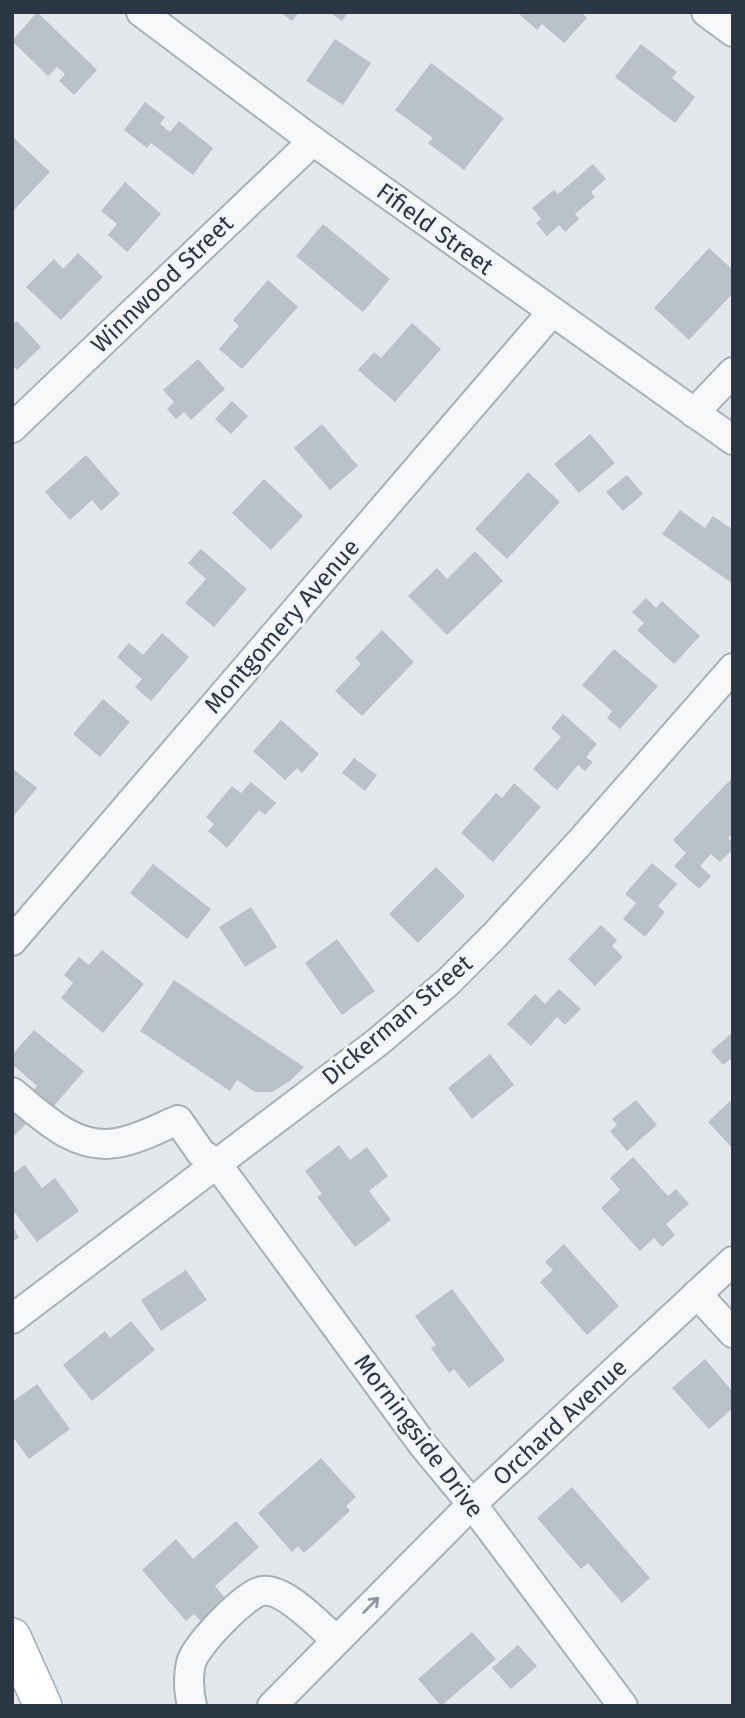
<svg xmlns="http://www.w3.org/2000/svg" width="745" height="1718" font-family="'Fira Sans',sans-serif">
	<rect width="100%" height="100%" fill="#e4e8ec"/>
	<g fill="#bbc1ca">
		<path d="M37,12L97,70L74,95L59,81L65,74L57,67L48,76L12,41Z"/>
		<path d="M280,12H299L292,21Z"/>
		<path d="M329,12H348L342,21Z"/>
		<path d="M517,12H581L587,18L564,43L542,24L537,30Z"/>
		<path d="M335,39L371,63L343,105L306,81Z"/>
		<path d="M641,44L677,72L672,78L695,97L675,123L615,77Z"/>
		<path d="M431,63L504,118L464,170L428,143L433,138L395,110Z"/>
		<path d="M145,102L165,117L160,124L170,132L179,121L213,148L193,175L151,143L147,148L124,130Z"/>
		<path d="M12,136L50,172L12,212Z"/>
		<path d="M593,164L606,179L591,192L595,197L575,214L579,219L565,232L559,225L547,236L536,223L541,219L532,208L554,190L558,194Z"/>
		<path d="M125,182L161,214L127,252L108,235L117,224L101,211Z"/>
		<path d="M323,224L390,279L363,312L296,256Z"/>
		<path d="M709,248L733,270V293L689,340L654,308Z"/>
		<path d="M78,253L103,277L61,320L26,287L54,259L63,269Z"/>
		<path d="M268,280L298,307L242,369L219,349L239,326L233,320Z"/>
		<path d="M17,321L41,347L17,370L12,365V325Z"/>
		<path d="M412,323L441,349L395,402L358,370L374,352L381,358Z"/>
		<path d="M198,359L225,389L191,420L184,412L176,419L167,409L174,402L163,390Z"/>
		<path d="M232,401L248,416L231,434L215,419Z"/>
		<path d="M322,424L358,466L330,490L294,448Z"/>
		<path d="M590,434L615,463L579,493L554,464Z"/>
		<path d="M86,455L120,494L101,511L92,500L70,520L45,492Z"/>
		<path d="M528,472L560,502L507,559L475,529Z"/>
		<path d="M627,475L643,494L623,511L606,492Z"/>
		<path d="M264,479L303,516L271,550L232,513Z"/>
		<path d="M680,510L705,528L713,516L733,530V584L662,534Z"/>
		<path d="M201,549L247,589L214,627L185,603L206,579L188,563Z"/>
		<path d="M475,551L503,581L447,635L408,596L437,568L447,579Z"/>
		<path d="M646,598L656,608L662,601L700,636L674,664L637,630L644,623L632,612Z"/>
		<path d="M382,630L414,662L362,716L335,691L361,664L355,658Z"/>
		<path d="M162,633L189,657L151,701L135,687L142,679L117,657L129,643L143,655Z"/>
		<path d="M614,649L658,686L620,729L607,718L612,711L582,685Z"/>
		<path d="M103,699L130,722L100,757L73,734Z"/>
		<path d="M563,714L597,744L586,757L593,762L585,771L578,765L557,790L533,769L561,737L551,728Z"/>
		<path d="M281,720L319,754L302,773L297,768L285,780L253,751Z"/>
		<path d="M354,758L377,775L365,791L342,773Z"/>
		<path d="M12,768L37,788L12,818Z"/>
		<path d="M733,777V833L728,838L733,843V849L720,862L711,854L700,866L711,876L699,889L674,866L686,853L673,840Z"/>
		<path d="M251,782L276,803L265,815L259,810L227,848L208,831L214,824L206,817L232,786L241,793Z"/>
		<path d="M514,783L541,807L493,862L461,833L496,793L502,798Z"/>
		<path d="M652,863L677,884L658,906L665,912L645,937L623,919L636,903L625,894Z"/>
		<path d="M153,864L211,909L187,939L130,893Z"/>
		<path d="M436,867L465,896L418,943L389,914Z"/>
		<path d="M251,907L277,947L245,967L219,927Z"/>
		<path d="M601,925L617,940L612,946L623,957L595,986L568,959Z"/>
		<path d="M337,939L375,991L342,1015L305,963Z"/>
		<path d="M102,950L144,984L103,1033L61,998L73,983L64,975L79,957L89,965Z"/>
		<path d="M174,980L304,1067L290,1081L272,1092H255L237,1080L230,1091L140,1031Z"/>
		<path d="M559,989L581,1009L565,1025L557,1017L531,1046L507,1024L535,994L545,1004Z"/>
		<path d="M34,1030L84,1071L54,1106L34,1090L37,1086L12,1064V1055Z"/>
		<path d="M733,1032V1057L723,1065L711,1051Z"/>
		<path d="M490,1054L514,1085L472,1119L448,1088Z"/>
		<path d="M636,1100L657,1125L627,1151L610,1131L617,1125L612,1119Z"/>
		<path d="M730,1101L733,1105V1149L708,1122Z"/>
		<path d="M12,1106L29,1121L12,1138Z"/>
		<path d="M339,1145L350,1160L367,1147L388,1176L369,1191L391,1220L355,1247L317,1197L322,1194L305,1171Z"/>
		<path d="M633,1157L668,1196L676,1189L689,1204L666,1224L675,1235L662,1247L654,1238L640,1251L601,1208L620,1190L610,1178Z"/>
		<path d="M25,1165L42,1188L55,1178L79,1211L37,1242L12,1209V1174Z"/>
		<path d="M12,1224L19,1238L12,1241Z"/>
		<path d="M564,1244L619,1306L587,1335L540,1282L553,1270L545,1262Z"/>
		<path d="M186,1270L207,1300L161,1331L141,1300Z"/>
		<path d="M452,1289L505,1360L469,1388L454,1369L449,1373L431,1348L436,1345L415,1316Z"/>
		<path d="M131,1321L155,1350L92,1401L63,1365L105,1331L110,1338Z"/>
		<path d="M705,1359L733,1392V1408L709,1429L672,1388Z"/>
		<path d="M37,1384L70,1429L29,1459L12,1436V1402Z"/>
		<path d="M321,1458L356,1497L346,1506L350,1511L304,1553L298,1546L292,1552L258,1513Z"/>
		<path d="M572,1487L650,1578L622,1603L588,1563L581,1569L537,1518Z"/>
		<path d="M236,1521L259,1547L215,1586L232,1606L207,1628L194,1614L186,1621L142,1570L176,1539L193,1559Z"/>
		<path d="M472,1632L496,1659L441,1706L418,1679Z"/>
		<path d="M518,1645L537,1666L511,1689L492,1668Z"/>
	</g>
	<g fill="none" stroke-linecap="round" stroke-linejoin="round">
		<g stroke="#a9afb7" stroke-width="32">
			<g id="minor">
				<path d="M141,12L313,141L733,440"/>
				<path d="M706,12L733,32"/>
				<path d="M694,413L733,372"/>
				<path d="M12,428L313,141"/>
				<path d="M12,941L552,312"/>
				<path d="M12,1092C42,1116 74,1150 116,1143C137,1140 159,1128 178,1120L201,1153L217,1164L423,1445L472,1504L623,1706"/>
				<path d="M697,1294L733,1333"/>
				<path d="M12,1319L379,1041L447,983L495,935L582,840L733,668"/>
				<path d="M192,1706C189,1693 188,1676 191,1663C195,1646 245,1594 262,1591C284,1587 320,1626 336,1640"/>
				<path d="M272,1706L472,1504L733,1261"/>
			</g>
		</g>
		<g stroke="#a3adb8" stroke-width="40">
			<path id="major" d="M12,1637L43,1706"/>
		</g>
		<use href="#minor" stroke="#f7f8fa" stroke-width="28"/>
		<use href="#major" stroke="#fff" stroke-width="37"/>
	</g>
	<defs><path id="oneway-shaft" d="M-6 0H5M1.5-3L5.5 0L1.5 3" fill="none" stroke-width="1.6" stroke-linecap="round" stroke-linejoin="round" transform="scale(1.75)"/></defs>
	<use stroke="#9197a0" href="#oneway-shaft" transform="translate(371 1605) rotate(-45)"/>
	<g text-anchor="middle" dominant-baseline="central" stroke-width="6" stroke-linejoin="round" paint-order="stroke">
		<g font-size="24" fill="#2b3645" stroke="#f4f6f9">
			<text transform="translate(435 229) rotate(36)">Fifield Street</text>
			<text transform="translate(162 284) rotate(-44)">Winnwood Street</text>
			<text transform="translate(282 626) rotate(-49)">Montgomery Avenue</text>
			<text transform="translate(397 1020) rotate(-40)">Dickerman Street</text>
			<text transform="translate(560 1422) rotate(-43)">Orchard Avenue</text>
			<text transform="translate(419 1436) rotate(53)">Morningside Drive</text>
		</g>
	</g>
	<rect width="745" height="1718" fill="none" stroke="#2b3645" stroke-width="28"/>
</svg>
